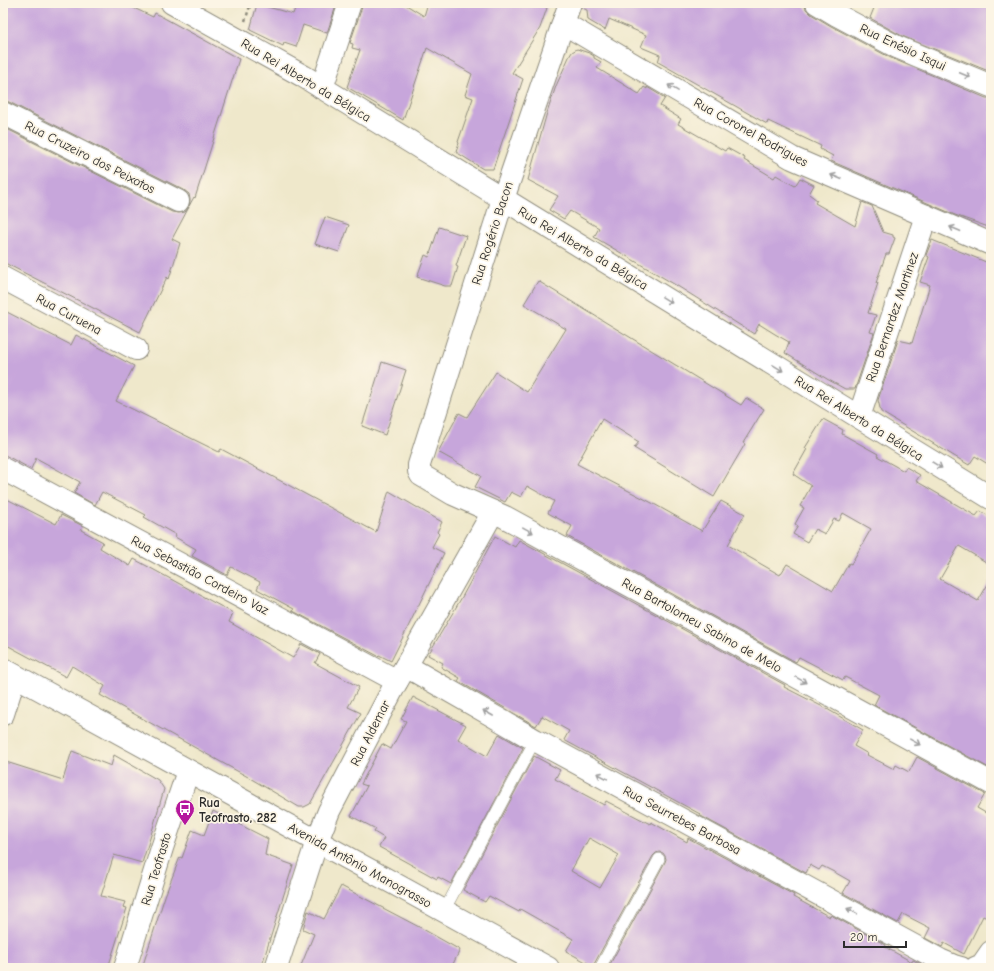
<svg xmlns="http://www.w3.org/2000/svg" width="994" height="971" font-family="'Comic Neue',sans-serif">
	<rect width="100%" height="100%" fill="#fcf5e5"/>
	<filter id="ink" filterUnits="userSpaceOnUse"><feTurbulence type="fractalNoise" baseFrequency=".025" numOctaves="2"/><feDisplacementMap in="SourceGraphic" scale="8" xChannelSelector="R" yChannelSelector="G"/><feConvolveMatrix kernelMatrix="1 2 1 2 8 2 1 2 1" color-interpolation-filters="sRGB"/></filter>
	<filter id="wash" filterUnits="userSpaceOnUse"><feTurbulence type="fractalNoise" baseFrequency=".012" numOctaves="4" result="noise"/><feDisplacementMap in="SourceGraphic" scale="16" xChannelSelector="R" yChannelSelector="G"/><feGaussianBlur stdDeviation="0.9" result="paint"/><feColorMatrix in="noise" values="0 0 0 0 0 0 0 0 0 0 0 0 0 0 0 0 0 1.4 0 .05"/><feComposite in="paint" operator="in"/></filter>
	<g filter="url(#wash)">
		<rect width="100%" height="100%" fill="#efe8cb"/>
		<g id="blocks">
			<g fill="#c7a6db" fill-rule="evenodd">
				<path d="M3,3H123L153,17L155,13L239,59L195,198L194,197L189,206L190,200L189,194L184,190L9,102L3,101Z"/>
				<path d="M297,3H337L327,33L303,25L296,47L284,43L283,46L250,30L257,4L293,14Z"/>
				<path d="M362,3H403L424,16L428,3H539L547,8L540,28L512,73L523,79L493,169H483L456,152L459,143L458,142L473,98L465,95L472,74L427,48L403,120L347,87L360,50L352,48L353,44L350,43L362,7Z"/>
				<path d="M582,3H800L805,6L806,9L811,14L831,26L891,58L986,98H991V228L955,215L831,161L833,156L820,149L821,146L819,145L768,121L767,124L658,62L660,55L641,47L646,35L609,19L605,30L588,20L587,10L582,8Z"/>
				<path d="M876,3H991V72L902,36L870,18Z"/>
				<path d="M577,49L589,53L594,56V58L601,62L597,68L639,94L644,87L647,89V87L665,98L660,106L681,119L678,124L725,151L727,148L745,158L744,160L774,178L776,175L795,186L800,178L814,185L809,194L817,200L815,203L855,226L862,202L872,206L883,232L893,235V237L895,238L889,254H886L876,283H878L868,313L876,315L870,332L874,333L855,389H845L827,379L785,353L789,342L775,334L759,324L754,334L679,287L594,237L599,228L570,211L564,219L549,210L558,196L528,180L546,116L556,86L569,57L572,52Z"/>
				<path d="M3,127L172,212L179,213L185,212L189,207L172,239L180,243L169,279L167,277L140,332L3,262Z"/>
				<path d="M325,217L349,225L339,252L315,244Z"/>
				<path d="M439,227L466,236L456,266L458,267L452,286H445L417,277L425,255L429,257Z"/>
				<path d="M932,240L991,264V466L975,456L969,465L881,412L878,400L898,340L912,343L930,285L920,282L929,257L926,255Z"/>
				<path d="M538,281L741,405L746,398L764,409L743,443L745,444L714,497L634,448L639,442L602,419L577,464L654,504L702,531L721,501L745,514L728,545L780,575L787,564L833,591L849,563L851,564L871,529L843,513L839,521L834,519L825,534L815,529L807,542L793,534L798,526L795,524L804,508L800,506L811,486L793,474L807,449L805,448L823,419L843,430L842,434L878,454L877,456L904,471L906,467L920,475L916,481L976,516L980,511L991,517V565L959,546L940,579L978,601L991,579V769L874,705L879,695L845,677L843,680L799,657L796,662L567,536L572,526L548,513L554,501L527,486L521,497L511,492L505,502L475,487L481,476L438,452L459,413L467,417L496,372L527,392L566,329L524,304Z"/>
				<path d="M3,310L71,345L76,335L134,366L116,401L219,452L221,449L376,532L389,491L442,522L437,532L439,534L432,547L444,553L407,629L391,661L379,655L378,656L293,611L294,609L257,589L260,582L231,567L227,575L192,556L196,549L175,537L176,535L144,517L146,515L102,492L95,505L74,493L80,482L36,458L31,469L3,454Z"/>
				<path d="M382,362L406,370L385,435L362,426Z"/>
				<path d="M3,497L56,524L61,515L83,526L81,530L103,542L100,548L130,566L134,559L233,613L229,622L293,658L301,644L320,654L315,663L359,687L348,707L361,713L310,804L304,807H299L248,777L100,695L105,686L72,666L66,677L3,643Z"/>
				<path d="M495,536L515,547L519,540L785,685L784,687L827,709L863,730L854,746L868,754L867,755L894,769L896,765L909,772L917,757L985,794L977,808L991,816V920L983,916L964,954L944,943L942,947L925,938L930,928L903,914L898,923L843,893L850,881L836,873L822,866L819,870L810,865L806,873L699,815L700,814L564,740L569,731L542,716L536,726L458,681L460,678L441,667L443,663L428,655L462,597Z"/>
				<path d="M413,697L466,725L458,739L487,756L499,734L523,748L451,884L438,877L437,879L379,847L384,838L374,832L376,829L351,816L367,786L361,784L382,744L391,749L406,721L401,719Z"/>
				<path d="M72,751L111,766L114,755L158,780L164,789L151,835L142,863L114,855L101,896L125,902L123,907L127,908L108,968H3V761L63,780Z"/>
				<path d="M534,756L560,770L555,779L604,805L606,801L650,824L651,822L687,842L688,838L794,895L793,897L830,917L831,915L886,945L885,947L912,962L913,960L929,968H608L665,862L666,859L665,856L663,853L659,852L656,853L653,856L593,966L566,951L573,939L520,909L519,912L489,896L485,902L463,890ZM589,838L619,855L600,888L571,871Z"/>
				<path d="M213,811L268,839L265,855L293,865L261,968H142L165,896L180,857L182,858L192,830L204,835Z"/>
				<path d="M341,886L421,928L460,950L451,968H300L314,934L303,929L308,911L324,919Z"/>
			</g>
		</g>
	</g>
	<g filter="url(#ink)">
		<use href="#blocks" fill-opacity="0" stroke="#8d8a7b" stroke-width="1"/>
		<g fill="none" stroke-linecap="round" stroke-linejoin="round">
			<g stroke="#8d8a7b" stroke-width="12">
				<g id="service">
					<path d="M444,911L535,740"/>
					<path d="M600,968L659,859"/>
				</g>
			</g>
			<g stroke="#8d8a7b" stroke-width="24">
				<g id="minor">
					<path d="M172,3L303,76L991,498"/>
					<path d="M570,3L503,199L419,465V471L421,475L453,494L505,517L991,783"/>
					<path d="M817,3L837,15L897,47L991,86"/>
					<path d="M563,23L792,158L991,244"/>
					<path d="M322,88L350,3"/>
					<path d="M3,113L178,201"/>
					<path d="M3,278L136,349"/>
					<path d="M859,417L926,216"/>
					<path d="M3,469L397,681"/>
					<path d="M406,666L535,740L940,960L954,966L961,968"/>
					<path d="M3,714L15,676"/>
					<path d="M125,968L162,848L188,771"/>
					<path d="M276,968L317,841L329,811L397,681L406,666L493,512"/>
					<path d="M975,968L982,965L991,952"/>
				</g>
			</g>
			<g stroke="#8d8a7b" stroke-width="24">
				<path id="tertiary" d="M3,669L548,968"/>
			</g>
			<path stroke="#8d8a7b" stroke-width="2.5" stroke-dasharray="3 3" stroke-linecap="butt" d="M245,21L251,3"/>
			<use href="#service" stroke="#fff" stroke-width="11"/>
			<use href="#minor" stroke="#fff" stroke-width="22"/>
			<use href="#tertiary" stroke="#fff" stroke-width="22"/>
		</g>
		<defs><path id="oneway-shaft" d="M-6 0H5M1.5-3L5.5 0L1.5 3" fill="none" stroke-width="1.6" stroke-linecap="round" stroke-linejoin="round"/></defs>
		<g stroke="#a0a0a0">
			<use href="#oneway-shaft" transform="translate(965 75) rotate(23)"/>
			<use href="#oneway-shaft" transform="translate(673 88) rotate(-149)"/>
			<use href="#oneway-shaft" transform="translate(836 177) rotate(-157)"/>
			<use href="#oneway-shaft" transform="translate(955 229) rotate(-157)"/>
			<use href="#oneway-shaft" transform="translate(667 300) rotate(31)"/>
			<use href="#oneway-shaft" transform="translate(778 368) rotate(31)"/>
			<use href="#oneway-shaft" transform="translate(937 465) rotate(32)"/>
			<use href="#oneway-shaft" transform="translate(528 530) rotate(29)"/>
			<use href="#oneway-shaft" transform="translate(801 680) rotate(29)"/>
			<use href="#oneway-shaft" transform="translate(488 713) rotate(-150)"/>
			<use href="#oneway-shaft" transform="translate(915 742) rotate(29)"/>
			<use href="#oneway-shaft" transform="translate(602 776) rotate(-152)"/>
			<use href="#oneway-shaft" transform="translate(852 911) rotate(-152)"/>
		</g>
	</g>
	<defs>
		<g id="bus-pin" transform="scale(1)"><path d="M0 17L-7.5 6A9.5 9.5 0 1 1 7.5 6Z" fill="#b5179e" stroke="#fcf5e5"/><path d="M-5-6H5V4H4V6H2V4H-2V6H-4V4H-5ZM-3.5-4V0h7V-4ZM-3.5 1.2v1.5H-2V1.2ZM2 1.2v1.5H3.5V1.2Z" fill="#fff"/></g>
	</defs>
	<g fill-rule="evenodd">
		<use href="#bus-pin" x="185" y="809"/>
	</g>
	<g text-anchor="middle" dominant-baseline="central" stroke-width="3.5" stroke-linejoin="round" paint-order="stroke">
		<g font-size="13" fill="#2b2b2b" stroke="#fcf5e5">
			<text transform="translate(903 47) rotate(25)">Rua Enésio Isqui</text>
			<text transform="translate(306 80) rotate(31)">Rua Rei Alberto da Bélgica</text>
			<text transform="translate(751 132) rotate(29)">Rua Coronel Rodrigues</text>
			<text transform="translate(90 157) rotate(27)">Rua Cruzeiro dos Peixotos</text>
			<text transform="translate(492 233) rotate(-72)">Rua Rogério Bacon</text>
			<text transform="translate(583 248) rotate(31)">Rua Rei Alberto da Bélgica</text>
			<text transform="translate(69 314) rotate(28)">Rua Curuena</text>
			<text transform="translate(892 317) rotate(-71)">Rua Bernardez Martinez</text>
			<text transform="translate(859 418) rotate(32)">Rua Rei Alberto da Bélgica</text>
			<text transform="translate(200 575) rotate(28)">Rua Sebastião Cordeiro Vaz</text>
			<text transform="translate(702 625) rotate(29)">Rua Bartolomeu Sabino de Melo</text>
			<text transform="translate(370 733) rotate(-63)">Rua Aldemar</text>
			<text transform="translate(682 820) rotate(28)">Rua Seurrebes Barbosa</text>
			<text transform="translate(360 865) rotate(29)">Avenida Antônio Manograsso</text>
			<text transform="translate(156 869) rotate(-73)">Rua Teofrasto</text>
		</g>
		<g font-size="13" font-weight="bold" fill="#2b2b2b" stroke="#fcf5e5" text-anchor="start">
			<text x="199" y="802">Rua<tspan x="199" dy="15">Teofrasto, 282</tspan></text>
		</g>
	</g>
	<rect width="994" height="971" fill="none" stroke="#fcf5e5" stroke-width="16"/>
	<path d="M844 941v6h62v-6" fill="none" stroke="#2b2b2b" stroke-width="2"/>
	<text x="850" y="941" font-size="12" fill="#2b2b2b" stroke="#fcf5e5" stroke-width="3" paint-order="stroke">20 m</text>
</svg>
